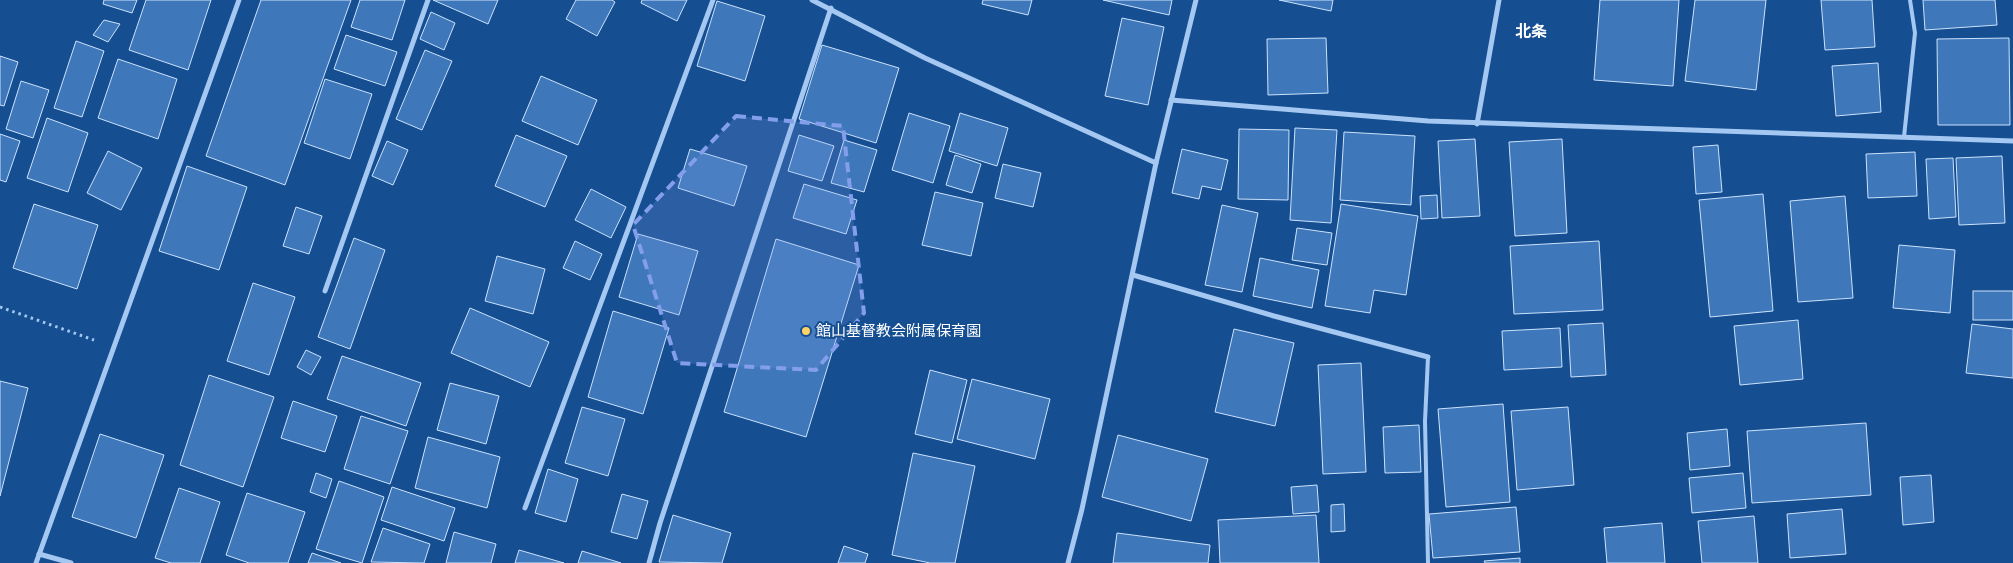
<svg xmlns="http://www.w3.org/2000/svg" width="2013" height="563" font-family="Signika,'Noto Sans JP',sans-serif">
	<rect width="100%" height="100%" fill="#164e92"/>
	<g fill="#3e77ba" stroke="#cbe2fc">
		<path d="M104,0H137L132,13L103,4Z"/>
		<path d="M146,0H211L188,70L129,50Z"/>
		<path d="M261,0H351L285,185L206,156Z"/>
		<path d="M360,0H405L392,40L351,27Z"/>
		<path d="M433,0H498L488,24Z"/>
		<path d="M576,0H612L615,2L597,36L566,19Z"/>
		<path d="M642,0H687L677,21L641,3Z"/>
		<path d="M983,0H1032L1028,15L982,4Z"/>
		<path d="M1103,0H1172L1169,15Z"/>
		<path d="M1279,0H1333L1331,11Z"/>
		<path d="M1600,0H1679L1673,86L1594,80Z"/>
		<path d="M1695,0H1766L1756,90L1685,81Z"/>
		<path d="M1821,0H1872L1875,47L1825,50Z"/>
		<path d="M1923,0H1995L1997,25L1925,30Z"/>
		<path d="M717,1L765,16L745,81L697,66Z"/>
		<path d="M431,12L455,23L444,50L420,39Z"/>
		<path d="M1122,18L1164,27L1148,105L1105,96Z"/>
		<path d="M104,20L120,24L108,42L93,35Z"/>
		<path d="M346,35L397,52L385,86L334,69Z"/>
		<path d="M1326,38L1328,93L1268,95L1267,39Z"/>
		<path d="M2009,38L2010,125H1938L1937,39Z"/>
		<path d="M76,41L104,51L82,117L54,108Z"/>
		<path d="M822,45L899,68L876,143L799,119Z"/>
		<path d="M425,50L452,61L422,130L396,119Z"/>
		<path d="M0,56L18,62L4,106L0,105Z"/>
		<path d="M118,59L177,79L158,139L98,118Z"/>
		<path d="M1878,63L1881,112L1836,116L1832,66Z"/>
		<path d="M541,76L597,100L578,145L522,121Z"/>
		<path d="M325,79L372,94L350,159L304,143Z"/>
		<path d="M21,81L49,90L33,138L6,129Z"/>
		<path d="M909,113L950,126L933,183L892,170Z"/>
		<path d="M960,113L1008,128L997,166L949,151Z"/>
		<path d="M47,118L88,133L68,192L27,178Z"/>
		<path d="M1295,128L1337,130L1331,223L1290,220Z"/>
		<path d="M1239,129L1289,130L1288,200L1238,199Z"/>
		<path d="M1344,132L1415,136L1411,205L1340,200Z"/>
		<path d="M0,134L20,141L6,182L0,180Z"/>
		<path d="M516,135L567,156L545,207L495,186Z"/>
		<path d="M799,135L834,146L822,181L788,171Z"/>
		<path d="M1475,139L1480,216L1442,218L1438,141Z"/>
		<path d="M1562,139L1567,233L1515,236L1509,142Z"/>
		<path d="M844,140L877,150L864,192L831,183Z"/>
		<path d="M387,141L408,150L393,185L372,176Z"/>
		<path d="M1718,145L1722,192L1696,194L1693,147Z"/>
		<path d="M690,149L747,166L734,206L678,188Z"/>
		<path d="M1182,149L1228,160L1221,190L1202,186L1199,199L1172,193Z"/>
		<path d="M108,151L142,168L121,210L87,193Z"/>
		<path d="M1915,152L1917,196L1868,198L1866,154Z"/>
		<path d="M955,155L981,164L972,193L946,185Z"/>
		<path d="M2002,156L2005,223L1959,225L1956,158Z"/>
		<path d="M1953,158L1956,217L1929,219L1926,159Z"/>
		<path d="M1003,164L1041,173L1033,207L995,198Z"/>
		<path d="M187,166L247,187L219,270L159,251Z"/>
		<path d="M804,184L857,200L846,234L793,218Z"/>
		<path d="M591,189L626,207L611,238L575,220Z"/>
		<path d="M935,192L983,203L971,256L922,245Z"/>
		<path d="M1763,194L1773,311L1710,317L1699,200Z"/>
		<path d="M1437,195L1438,218L1421,219L1420,196Z"/>
		<path d="M1845,196L1853,298L1798,302L1790,201Z"/>
		<path d="M34,204L98,225L77,289L13,268Z"/>
		<path d="M1341,204L1418,216L1406,295L1374,290L1370,313L1325,306Z"/>
		<path d="M1222,205L1258,213L1242,292L1205,285Z"/>
		<path d="M296,207L322,216L309,254L283,246Z"/>
		<path d="M1297,228L1332,233L1327,265L1292,260Z"/>
		<path d="M638,234L698,251L679,315L619,297Z"/>
		<path d="M354,238L385,250L350,349L318,337Z"/>
		<path d="M776,239L859,265L806,437L724,412Z"/>
		<path d="M575,241L602,254L590,280L563,268Z"/>
		<path d="M1599,241L1603,310L1514,314L1510,246Z"/>
		<path d="M1899,245L1955,250L1950,313L1893,308Z"/>
		<path d="M497,256L545,269L533,314L485,301Z"/>
		<path d="M1260,258L1319,270L1312,308L1253,296Z"/>
		<path d="M253,283L295,297L269,375L227,361Z"/>
		<rect x="1973" y="291" width="40" height="29"/>
		<path d="M470,308L549,342L530,387L451,353Z"/>
		<path d="M613,311L669,328L643,414L588,397Z"/>
		<path d="M1798,320L1803,379L1740,385L1734,326Z"/>
		<path d="M1603,323L1606,375L1571,377L1568,325Z"/>
		<path d="M1972,324L2013,329V378L1966,373Z"/>
		<path d="M1560,328L1562,367L1504,370L1502,331Z"/>
		<path d="M1234,329L1294,343L1275,426L1215,412Z"/>
		<path d="M306,350L321,357L311,375L297,367Z"/>
		<path d="M342,356L421,383L406,426L327,399Z"/>
		<path d="M1361,363L1366,472L1323,474L1318,365Z"/>
		<path d="M930,370L967,380L952,443L915,434Z"/>
		<path d="M209,375L274,397L243,487L180,465Z"/>
		<path d="M972,379L1050,399L1035,459L957,439Z"/>
		<path d="M0,381L28,388L0,496Z"/>
		<path d="M450,383L499,396L486,444L437,430Z"/>
		<path d="M293,401L337,416L325,452L281,438Z"/>
		<path d="M1503,404L1510,502L1446,507L1438,409Z"/>
		<path d="M582,407L625,419L608,476L565,463Z"/>
		<path d="M1568,407L1574,485L1517,490L1511,411Z"/>
		<path d="M361,416L408,431L390,484L344,469Z"/>
		<path d="M1866,423L1871,495L1752,503L1747,431Z"/>
		<path d="M1419,425L1421,472L1385,473L1383,427Z"/>
		<path d="M1727,429L1730,466L1690,470L1687,433Z"/>
		<path d="M100,434L164,455L136,538L72,517Z"/>
		<path d="M1118,435L1208,459L1191,521L1102,497Z"/>
		<path d="M428,437L500,457L487,508L415,488Z"/>
		<path d="M913,453L975,466L955,563H930L892,555Z"/>
		<path d="M548,469L578,479L566,522L535,513Z"/>
		<path d="M316,473L332,479L326,498L310,492Z"/>
		<path d="M1743,473L1746,508L1692,513L1689,478Z"/>
		<path d="M1931,475L1934,522L1903,525L1900,477Z"/>
		<path d="M339,481L384,497L362,563L316,549Z"/>
		<path d="M1317,485L1319,512L1293,514L1291,487Z"/>
		<path d="M392,487L455,508L444,541L381,520Z"/>
		<path d="M179,488L220,502L200,563H171L155,558Z"/>
		<path d="M247,493L305,512L288,563H249L226,555Z"/>
		<path d="M622,494L648,501L637,539L611,532Z"/>
		<path d="M1344,504L1345,531L1331,532V505Z"/>
		<path d="M1516,507L1520,552L1433,558L1429,514Z"/>
		<path d="M1842,509L1846,554L1790,558L1787,514Z"/>
		<path d="M673,515L731,533L722,563L659,562Z"/>
		<path d="M1316,515L1319,563H1220L1218,520Z"/>
		<path d="M1754,516L1758,563H1702L1698,521Z"/>
		<path d="M1662,523L1665,563H1607L1604,528Z"/>
		<path d="M383,528L430,544L424,563L371,562Z"/>
		<path d="M454,532L496,544L491,563H446Z"/>
		<path d="M1117,533L1210,545L1208,563H1113Z"/>
		<path d="M844,546L868,554L865,563H838Z"/>
		<path d="M519,550L564,563H515Z"/>
		<path d="M582,551L621,563H578Z"/>
		<path d="M312,553L341,563H308Z"/>
		<path d="M1520,558V563H1485L1484,561Z"/>
	</g>
	<g fill="none" stroke-linecap="round" stroke-linejoin="round">
		<path stroke="#a4c8f1" stroke-width="3" stroke-dasharray="2.5 4" stroke-linecap="butt" d="M0,307L94,340"/>
		<g stroke="#a4c8f1" stroke-width="4">
			<path d="M1904,137L1915,33L1910,0"/>
			<path d="M1428,563L1425,421L1428,357"/>
		</g>
		<g stroke="#a4c8f1" stroke-width="5">
			<path d="M812,0L925,58L1156,163"/>
			<path d="M1171,100L1428,121L2013,141"/>
			<path d="M1477,124L1499,0"/>
			<path d="M1133,275L1274,316L1428,357"/>
			<path d="M325,291L428,0"/>
			<path d="M525,508L713,0"/>
			<path d="M39,554L71,563"/>
			<path d="M36,563L239,0"/>
			<path d="M649,563L660,523L831,8"/>
			<path d="M1068,563L1082,509L1156,163L1196,0"/>
		</g>
	</g>
	<path fill="#839eea" fill-opacity="0.2" stroke="#839eea" stroke-width="4" stroke-dasharray="10 6" stroke-linejoin="round" d="M736,116L843,126L864,313L816,370L677,363L633,225Z"/>
	<circle fill="#ffd064" stroke="#164e92" stroke-width="2" cx="806" cy="331" r="5"/>
	<g text-anchor="middle" dominant-baseline="central" stroke-width="4" stroke-linejoin="round" paint-order="stroke">
		<g font-size="15" fill="#fff" stroke="#164e92" text-anchor="start">
			<text x="816" y="331">館山基督教会附属保育園</text>
		</g>
		<g font-size="16" font-weight="bold" fill="#fff" stroke="#164e92">
			<text x="1531" y="32">北条</text>
		</g>
	</g>
</svg>
